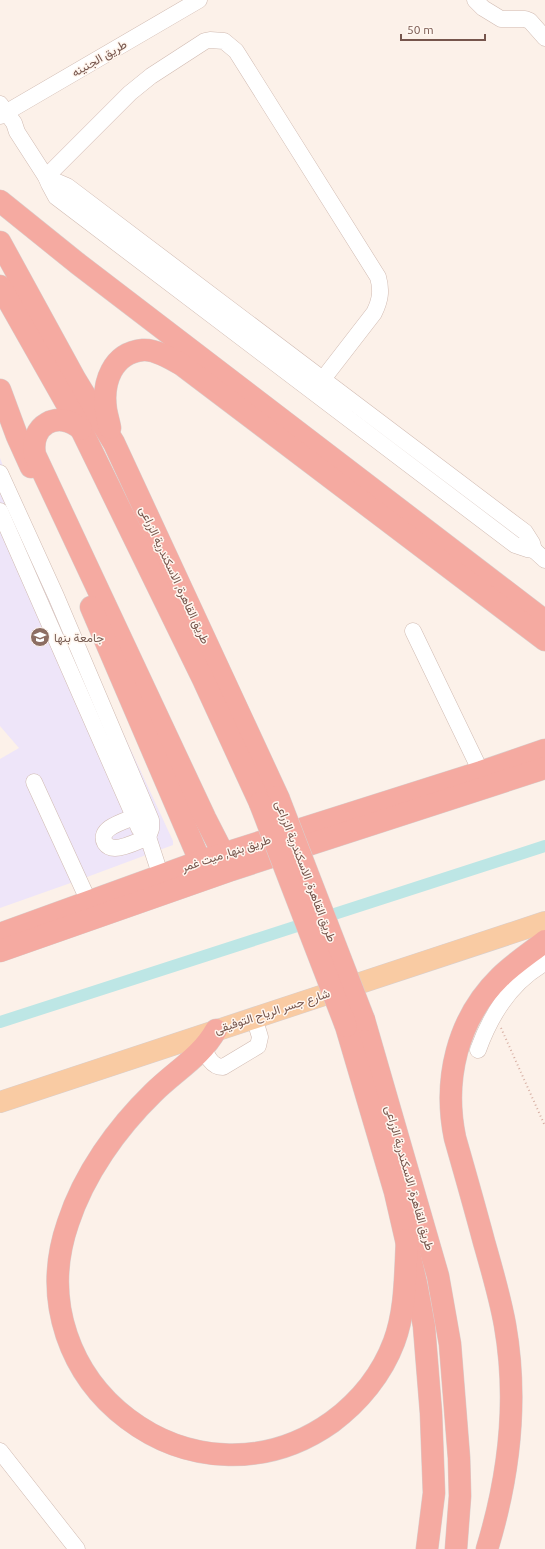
<svg xmlns="http://www.w3.org/2000/svg" width="545" height="1549" font-family="Ubuntu,Vazirmatn,sans-serif">
	<rect width="100%" height="100%" fill="#fcf1e9"/>
	<path fill="#eee5f9" d="M0,458L19,508L173,841V845L79,880L0,908V759L19,748L0,726Z"/>
	<g fill="none" stroke-linecap="round" stroke-linejoin="round">
		<path stroke="#bde6e5" stroke-width="12" d="M0,1022L545,846"/>
		<g stroke="#d0bab1" stroke-width="17">
			<g id="minor">
				<path d="M475,0L483,8L501,19H525L530,21L545,38"/>
				<path d="M0,104L14,123L17,132L46,177L49,184L56,197L515,545L527,549L534,550L532,543L525,532L67,186L46,177"/>
				<path d="M0,116L199,0"/>
				<path d="M46,177L130,93L151,76L205,41L210,40L224,41L236,51L378,277C382,291 380,301 374,313L316,388"/>
				<path d="M0,473L56,596L151,820V829L148,837C138,841 125,848 115,848C111,848 107,846 105,843C97,828 125,821 134,817"/>
				<path d="M0,511L139,828L148,837L164,886"/>
				<path d="M534,550L545,560"/>
				<path d="M413,631L481,772"/>
				<path d="M34,782L89,902"/>
				<path d="M200,1039C205,1050 209,1067 223,1067L258,1046L260,1037L254,1017"/>
				<path d="M478,1050C491,1014 511,982 545,963"/>
				<path d="M0,1451L77,1549"/>
			</g>
		</g>
		<g stroke="#d9cfcd" stroke-width="22">
			<path id="major" d="M0,1102L545,922"/>
		</g>
		<g stroke="#d9cfcd" stroke-width="23">
			<g id="highway">
				<path d="M0,201L77,263L545,621"/>
				<path d="M0,242L75,379L114,443L278,797"/>
				<path d="M0,286L81,429L203,679L260,803"/>
				<path d="M0,390L17,436L31,467"/>
				<path d="M110,428C109,422 107,416 106,410C102,383 112,353 143,350C155,349 172,359 182,365L545,640"/>
				<path d="M81,429C58,409 29,425 35,455L205,818L229,865"/>
				<path d="M91,607L206,875"/>
				<path d="M0,934L201,861L481,772L545,750"/>
				<path d="M0,951L231,870L545,768"/>
				<path d="M364,1020L438,1276L450,1344L459,1458L460,1496L456,1549"/>
				<path d="M346,1026L395,1192L416,1283L424,1326L431,1413L434,1493L427,1549"/>
				<path d="M216,1030C201,1057 175,1071 153,1093C117,1128 84,1174 68,1223C13,1382 194,1520 332,1422C359,1402 382,1374 394,1342C406,1310 405,1274 407,1240"/>
				<path d="M487,1549C509,1477 518,1399 505,1325C500,1297 492,1270 484,1242C475,1208 465,1173 455,1138C443,1080 457,1019 500,977C513,964 530,953 545,941"/>
			</g>
		</g>
		<path stroke="#d7afa3" stroke-width="2" stroke-dasharray="1 3" stroke-linecap="butt" d="M501,1028L545,1126"/>
		<use href="#minor" stroke="#fff" stroke-width="16"/>
		<use href="#major" stroke="#f9cba3" stroke-width="21"/>
		<use href="#highway" stroke="#f5aaa1" stroke-width="22"/>
		<g stroke="#d9cfcd" stroke-width="23" stroke-linecap="butt">
			<g id="highway-bridge">
				<path d="M278,797L364,1020"/>
				<path d="M260,803L346,1026"/>
			</g>
		</g>
		<use href="#highway-bridge" stroke="#f5aaa1" stroke-width="22"/>
	</g>
	<defs>
		<g id="university-disc" transform="scale(1)"><circle r="9.5" fill="#8d6e63" stroke="#fff6ef"/><path d="M0-5L7-2L0 1L-7-2ZM-4 1L0 2.5L4 1V4Q0 6-4 4Z" fill="#fff"/></g>
	</defs>
	<g fill-rule="evenodd">
		<use href="#university-disc" x="40" y="637"/>
	</g>
	<g text-anchor="middle" dominant-baseline="central" stroke-width="3" stroke-linejoin="round" paint-order="stroke">
		<g font-size="12" fill="#76554c" stroke="#fff6ef">
			<text transform="translate(99 58) rotate(-30)">طريق الجنينه</text>
			<text transform="translate(175 575) rotate(65)">طريق القاهرة, الاسكندرية الزراعى</text>
			<text transform="translate(226 853) rotate(-18)">طريق بنها, ميت غمر</text>
			<text transform="translate(306 871) rotate(69)">طريق القاهرة, الاسكندرية الزراعى</text>
			<text transform="translate(272 1011) rotate(-18)">شارع جسر الرياح التوفيقى</text>
			<text transform="translate(410 1178) rotate(74)">طريق القاهرة, الاسكندرية الزراعى</text>
		</g>
		<g font-size="12" fill="#785e54" stroke="#fff6ef" text-anchor="start">
			<text x="54" y="637">جامعة بنها</text>
		</g>
	</g>
	<path d="M401 34v6h84v-6" fill="none" stroke="#76554c" stroke-width="2"/>
	<text x="407" y="34" font-size="12" fill="#76554c" stroke="#fff6ef" stroke-width="3" paint-order="stroke">50 m</text>
</svg>
